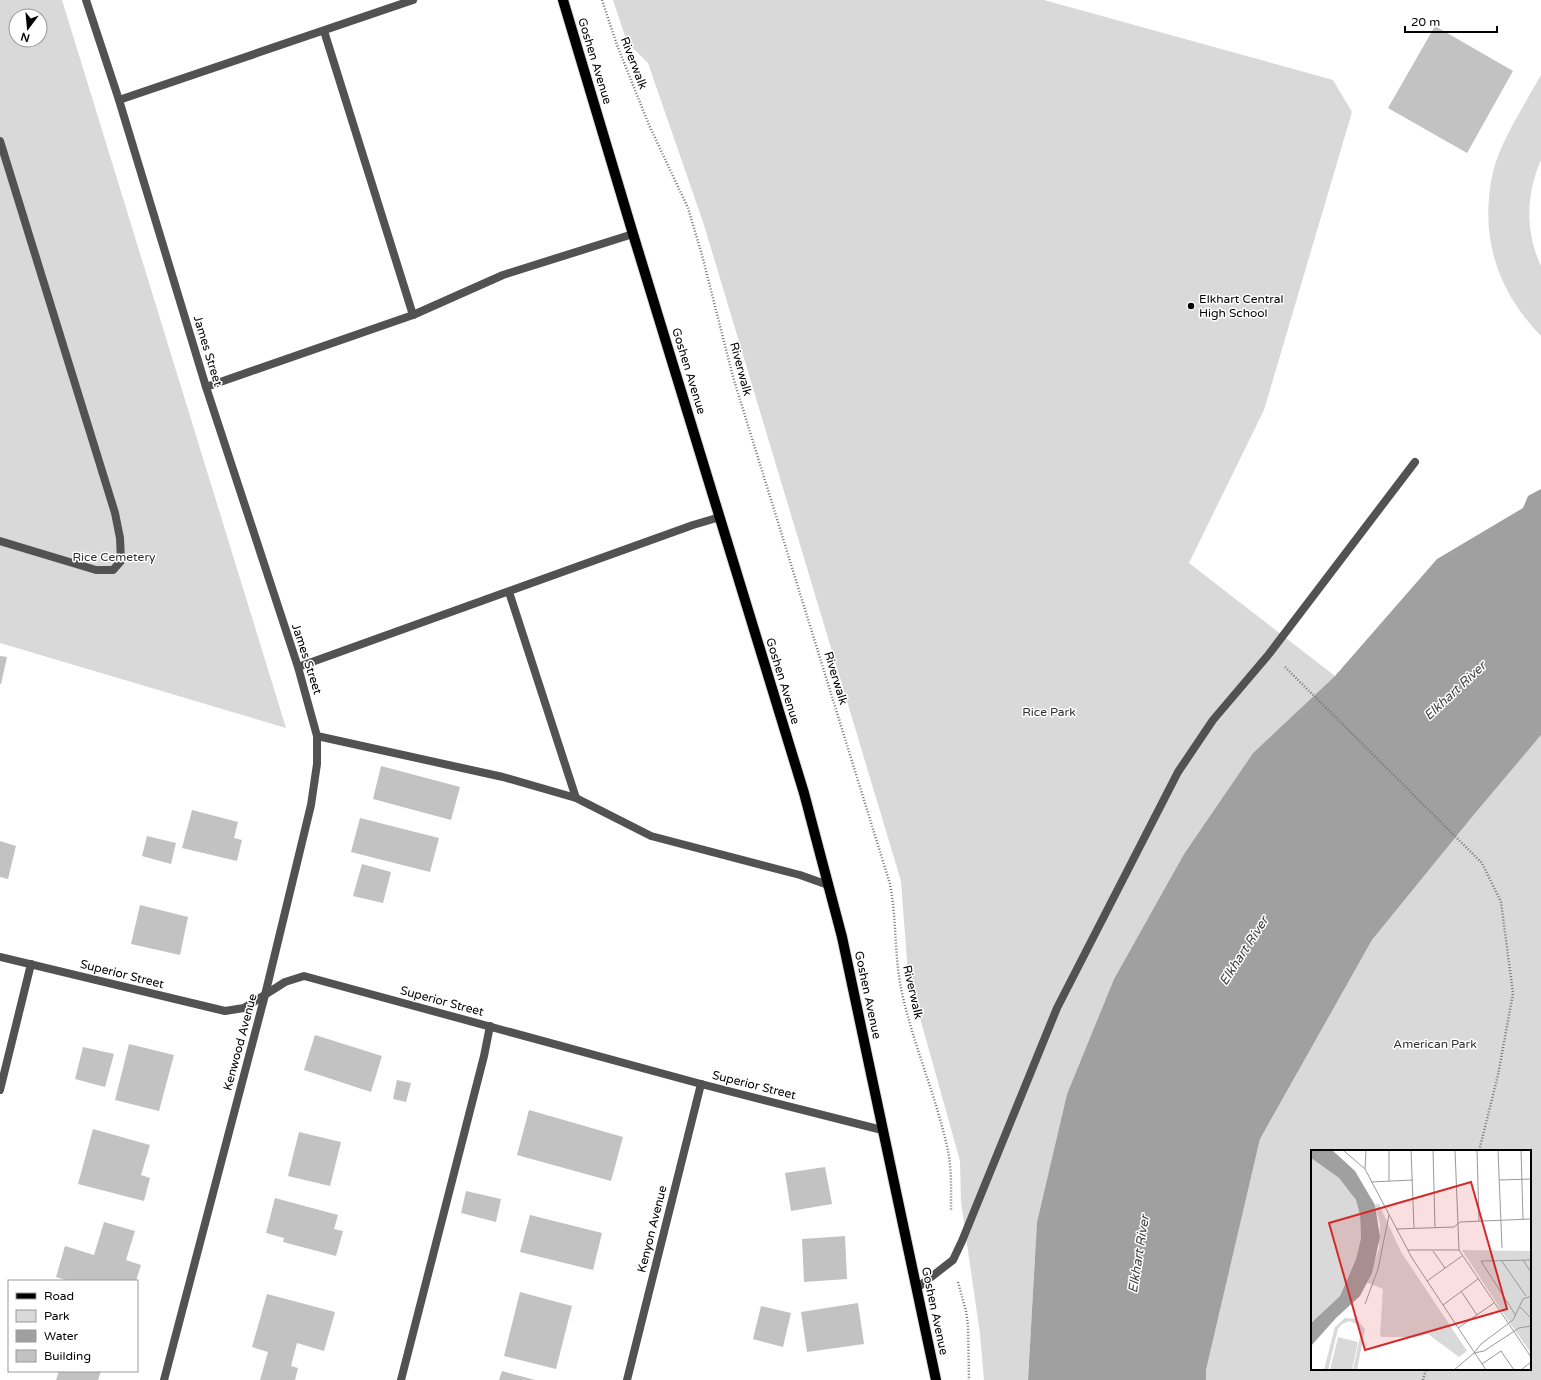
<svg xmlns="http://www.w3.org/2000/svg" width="1541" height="1380" font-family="'Varela Round',sans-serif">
	<rect width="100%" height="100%" fill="#fff"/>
	<g fill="#d9d9d9" fill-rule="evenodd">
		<path d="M0,0H62L286,728L0,643ZM16,16H40V40H16Z"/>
		<path d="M613,0H1044L1333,80L1352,112L1264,410L1189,563L1335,676L1253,753L1184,854L1114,979L1067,1094L1037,1222L1028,1380H984L980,1334L961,1202L960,1161L908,975L901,881L704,225L648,63L627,42Z"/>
		<path d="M1541,75V160C1526,194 1525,232 1541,266V336C1504,298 1484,251 1489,198C1490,184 1493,169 1498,156C1509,128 1526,102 1541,75Z"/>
		<path d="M1541,735V1380H1206V1370L1260,1139L1372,940L1472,817ZM1312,1151H1530V1369H1312Z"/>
	</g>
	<path fill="#a0a0a0" d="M1541,489V735L1472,817L1372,940L1260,1139L1206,1370V1380H1028L1037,1222L1067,1094L1114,979L1184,854L1253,753L1335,676L1437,559L1523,508L1528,496Z"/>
	<g fill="#c2c2c2">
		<path d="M1435,26L1513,71L1467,153L1388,108Z"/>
		<path d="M0,656L7,657L1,684H0Z"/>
		<path d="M381,766L460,787L451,820L373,799Z"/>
		<path d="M192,810L238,822L234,838L242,840L237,861L182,848Z"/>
		<path d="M360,818L439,838L430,872L351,852Z"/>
		<path d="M147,836L176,843L171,864L142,856Z"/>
		<path d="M0,841L16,846L8,879L0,877Z"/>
		<path d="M362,864L391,872L383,903L353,896Z"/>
		<path d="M140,905L188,917L180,955L131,944Z"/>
		<path d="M315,1035L382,1056L371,1092L304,1070Z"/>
		<path d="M129,1044L174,1055L159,1111L115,1100Z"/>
		<path d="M83,1047L114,1054L105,1087L75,1079Z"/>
		<path d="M397,1080L411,1083L406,1102L393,1099Z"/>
		<path d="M529,1110L623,1137L611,1181L517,1155Z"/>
		<path d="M93,1129L150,1145L141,1175L150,1178L144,1201L78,1184Z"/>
		<path d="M299,1132L341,1142L330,1186L288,1176Z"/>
		<path d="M825,1167L832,1204L791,1211L785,1173Z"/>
		<path d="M466,1191L501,1199L496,1222L461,1213Z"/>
		<path d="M275,1198L338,1215L334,1229L343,1231L336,1256L283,1242L284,1238L266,1233Z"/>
		<path d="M530,1215L602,1233L593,1270L520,1252Z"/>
		<path d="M104,1222L135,1231L126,1260L141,1265L136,1281H69L56,1277L65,1246L94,1255Z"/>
		<path d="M845,1236L847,1279L804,1282L802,1239Z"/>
		<path d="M520,1292L572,1306L556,1369L504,1356Z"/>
		<path d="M267,1294L335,1312L324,1351L297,1343L291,1366L298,1368L295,1380H260L268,1352L252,1347Z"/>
		<path d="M858,1303L864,1344L807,1352L801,1312Z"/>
		<path d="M761,1306L791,1313L783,1347L753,1339Z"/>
		<path d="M59,1371H101L98,1380H56Z"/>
		<path d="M502,1371L535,1380H499Z"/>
	</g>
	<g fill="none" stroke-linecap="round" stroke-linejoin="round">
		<g stroke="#dbdbdb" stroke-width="12">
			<path id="primary" d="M563,0L633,234L804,793L842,937L936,1380"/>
		</g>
		<g stroke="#747474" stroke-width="2.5" stroke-dasharray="1 2" stroke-linecap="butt">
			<path d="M602,0L617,45L649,125L688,208L702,255L733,377L890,884C897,920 894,957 902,993C913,1043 934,1091 946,1142C952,1164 951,1188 951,1211"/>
			<path d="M1285,667L1482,863L1501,902L1513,993L1498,1075L1479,1151"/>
			<path d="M958,1282L966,1311L968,1325L969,1380"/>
			<path d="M1423,1380L1426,1369"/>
		</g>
		<g stroke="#525252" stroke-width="8">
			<path d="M324,31L413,315"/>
			<path d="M119,100L413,0"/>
			<path d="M0,141L115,513L120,538L121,561L113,570H96L0,541"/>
			<path d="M206,387L413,315L503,275L633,234"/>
			<path d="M509,592L576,798"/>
			<path d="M298,667L693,525L720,517"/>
			<path d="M317,736L503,777L576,798L651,836L800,875L828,885"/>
			<path d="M0,1090L31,964"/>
			<path d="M401,1380L484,1056L490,1026"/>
		</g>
		<g stroke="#525252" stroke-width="8">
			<path d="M86,0L119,100L206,387L298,667L317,736V764L311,805L265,995L164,1380"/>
			<path d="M0,957L225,1011L244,1008L285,982L304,976L701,1084L882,1130"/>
			<path d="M917,1288L953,1260L962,1241L1057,1008L1178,772L1213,720L1269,654L1415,462"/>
			<path d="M627,1380L701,1084"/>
		</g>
		<use href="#primary" stroke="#000" stroke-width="10"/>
	</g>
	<circle fill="#000" stroke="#fff" stroke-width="1.5" cx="1191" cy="306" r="4"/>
	<g text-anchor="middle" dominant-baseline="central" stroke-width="3" stroke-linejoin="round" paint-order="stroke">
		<g font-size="12" fill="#000" stroke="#fff">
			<text transform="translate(595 61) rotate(73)">Goshen Avenue</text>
			<text transform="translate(634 63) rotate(69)">Riverwalk</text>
			<text transform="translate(208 351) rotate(73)">James Street</text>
			<text transform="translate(741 369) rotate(75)">Riverwalk</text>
			<text transform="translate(689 371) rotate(73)">Goshen Avenue</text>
			<text transform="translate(307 659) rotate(72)">James Street</text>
			<text transform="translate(836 678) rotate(73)">Riverwalk</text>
			<text transform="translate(783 681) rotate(73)">Goshen Avenue</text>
			<text transform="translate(122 974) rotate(14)">Superior Street</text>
			<text transform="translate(913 992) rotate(77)">Riverwalk</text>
			<text transform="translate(868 995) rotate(78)">Goshen Avenue</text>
			<text transform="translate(442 1001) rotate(15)">Superior Street</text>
			<text transform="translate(240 1042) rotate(-75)">Kenwood Avenue</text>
			<text transform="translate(754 1085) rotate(14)">Superior Street</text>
			<text transform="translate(652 1229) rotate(-76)">Kenyon Avenue</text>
			<text transform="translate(935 1311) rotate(78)">Goshen Avenue</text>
		</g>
		<g font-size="12" fill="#000" stroke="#fff" text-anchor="start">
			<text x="1199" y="299">Elkhart Central<tspan x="1199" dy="14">High School</tspan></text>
		</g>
		<g font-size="12" fill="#303030" stroke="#fff">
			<text x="114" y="557">Rice Cemetery</text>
			<text x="1049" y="712">Rice Park</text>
			<text x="1435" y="1044">American Park</text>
		</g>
		<g font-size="13" font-style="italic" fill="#414141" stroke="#fff">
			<text transform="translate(1455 691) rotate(-43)">Elkhart River</text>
			<text transform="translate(1244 951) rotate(-57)">Elkhart River</text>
			<text transform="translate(1139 1254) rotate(-81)">Elkhart River</text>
		</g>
	</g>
	<g transform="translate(1311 1150)">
		<rect width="220" height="220" fill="#fff"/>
		<path d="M0,8L28,28L45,50L49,65L50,88L45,109L29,146L0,173ZM68,54L90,102L156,201L148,207L117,184L101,187H71L69,185L72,139L55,132L68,99L69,74L64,55ZM151,100L220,101V203L194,166ZM34,168L45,169L54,179L46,220H42L50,182L47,175L39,171L31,174L27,179L17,220H13L24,177ZM27,187L47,192L41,220H19Z" fill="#d9d9d9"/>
		<path d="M0,0H21L44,21L64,55L69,87L61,123L49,146L25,168L0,196V173L29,146L45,109L50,88L49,65L45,50L28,28L0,8Z" fill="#a0a0a0"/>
		<path fill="none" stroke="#999" stroke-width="1" d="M32,0L54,19L101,108L175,220M78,0V31M100,0L103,78M122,0L124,78M144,0L148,100L220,207M166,0L168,71M187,0L191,98M210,0L212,69M54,19L55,0M188,30L220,29M60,32L102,30M85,79L143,77L149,72L220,69M97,100H148M122,101L134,118M190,110L215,146M212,110L220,122M116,131L151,106M150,141L166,165M220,146L212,149L202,170L170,194L163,203L173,201L208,178L220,176M54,154L67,119L78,65M132,155L167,129M209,157L220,168M205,166L170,111L220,110M147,178L183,153M171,214L190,201L203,220M143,220L163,203M210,220L220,212"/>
		<path fill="#d62828" fill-opacity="0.15" stroke="#d62828" stroke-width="2" d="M160,32L196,159L54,200L18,73Z"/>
		<rect width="220" height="220" fill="none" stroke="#000" stroke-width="2"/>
	</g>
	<rect x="8" y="1280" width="130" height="92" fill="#ffffff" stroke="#999999"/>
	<rect x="16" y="1293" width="20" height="6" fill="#000000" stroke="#999999"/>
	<text x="44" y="1300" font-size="12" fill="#000000">Road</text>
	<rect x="16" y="1310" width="20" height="12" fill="#d9d9d9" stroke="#999999"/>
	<text x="44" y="1320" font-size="12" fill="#000000">Park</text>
	<rect x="16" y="1330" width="20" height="12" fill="#a0a0a0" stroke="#999999"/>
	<text x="44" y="1340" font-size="12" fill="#000000">Water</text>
	<rect x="16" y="1350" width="20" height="12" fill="#c2c2c2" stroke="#999999"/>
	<text x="44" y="1360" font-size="12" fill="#000000">Building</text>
	<g transform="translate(28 28) rotate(196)"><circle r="19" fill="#ffffff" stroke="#999999"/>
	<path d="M0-3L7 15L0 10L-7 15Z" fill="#000000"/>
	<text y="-6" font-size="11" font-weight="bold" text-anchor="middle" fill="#000000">N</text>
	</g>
	<path d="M1405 26v6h92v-6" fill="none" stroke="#000000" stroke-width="2"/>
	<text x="1411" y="26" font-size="12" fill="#000000" stroke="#ffffff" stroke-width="3" paint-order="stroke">20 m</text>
</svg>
